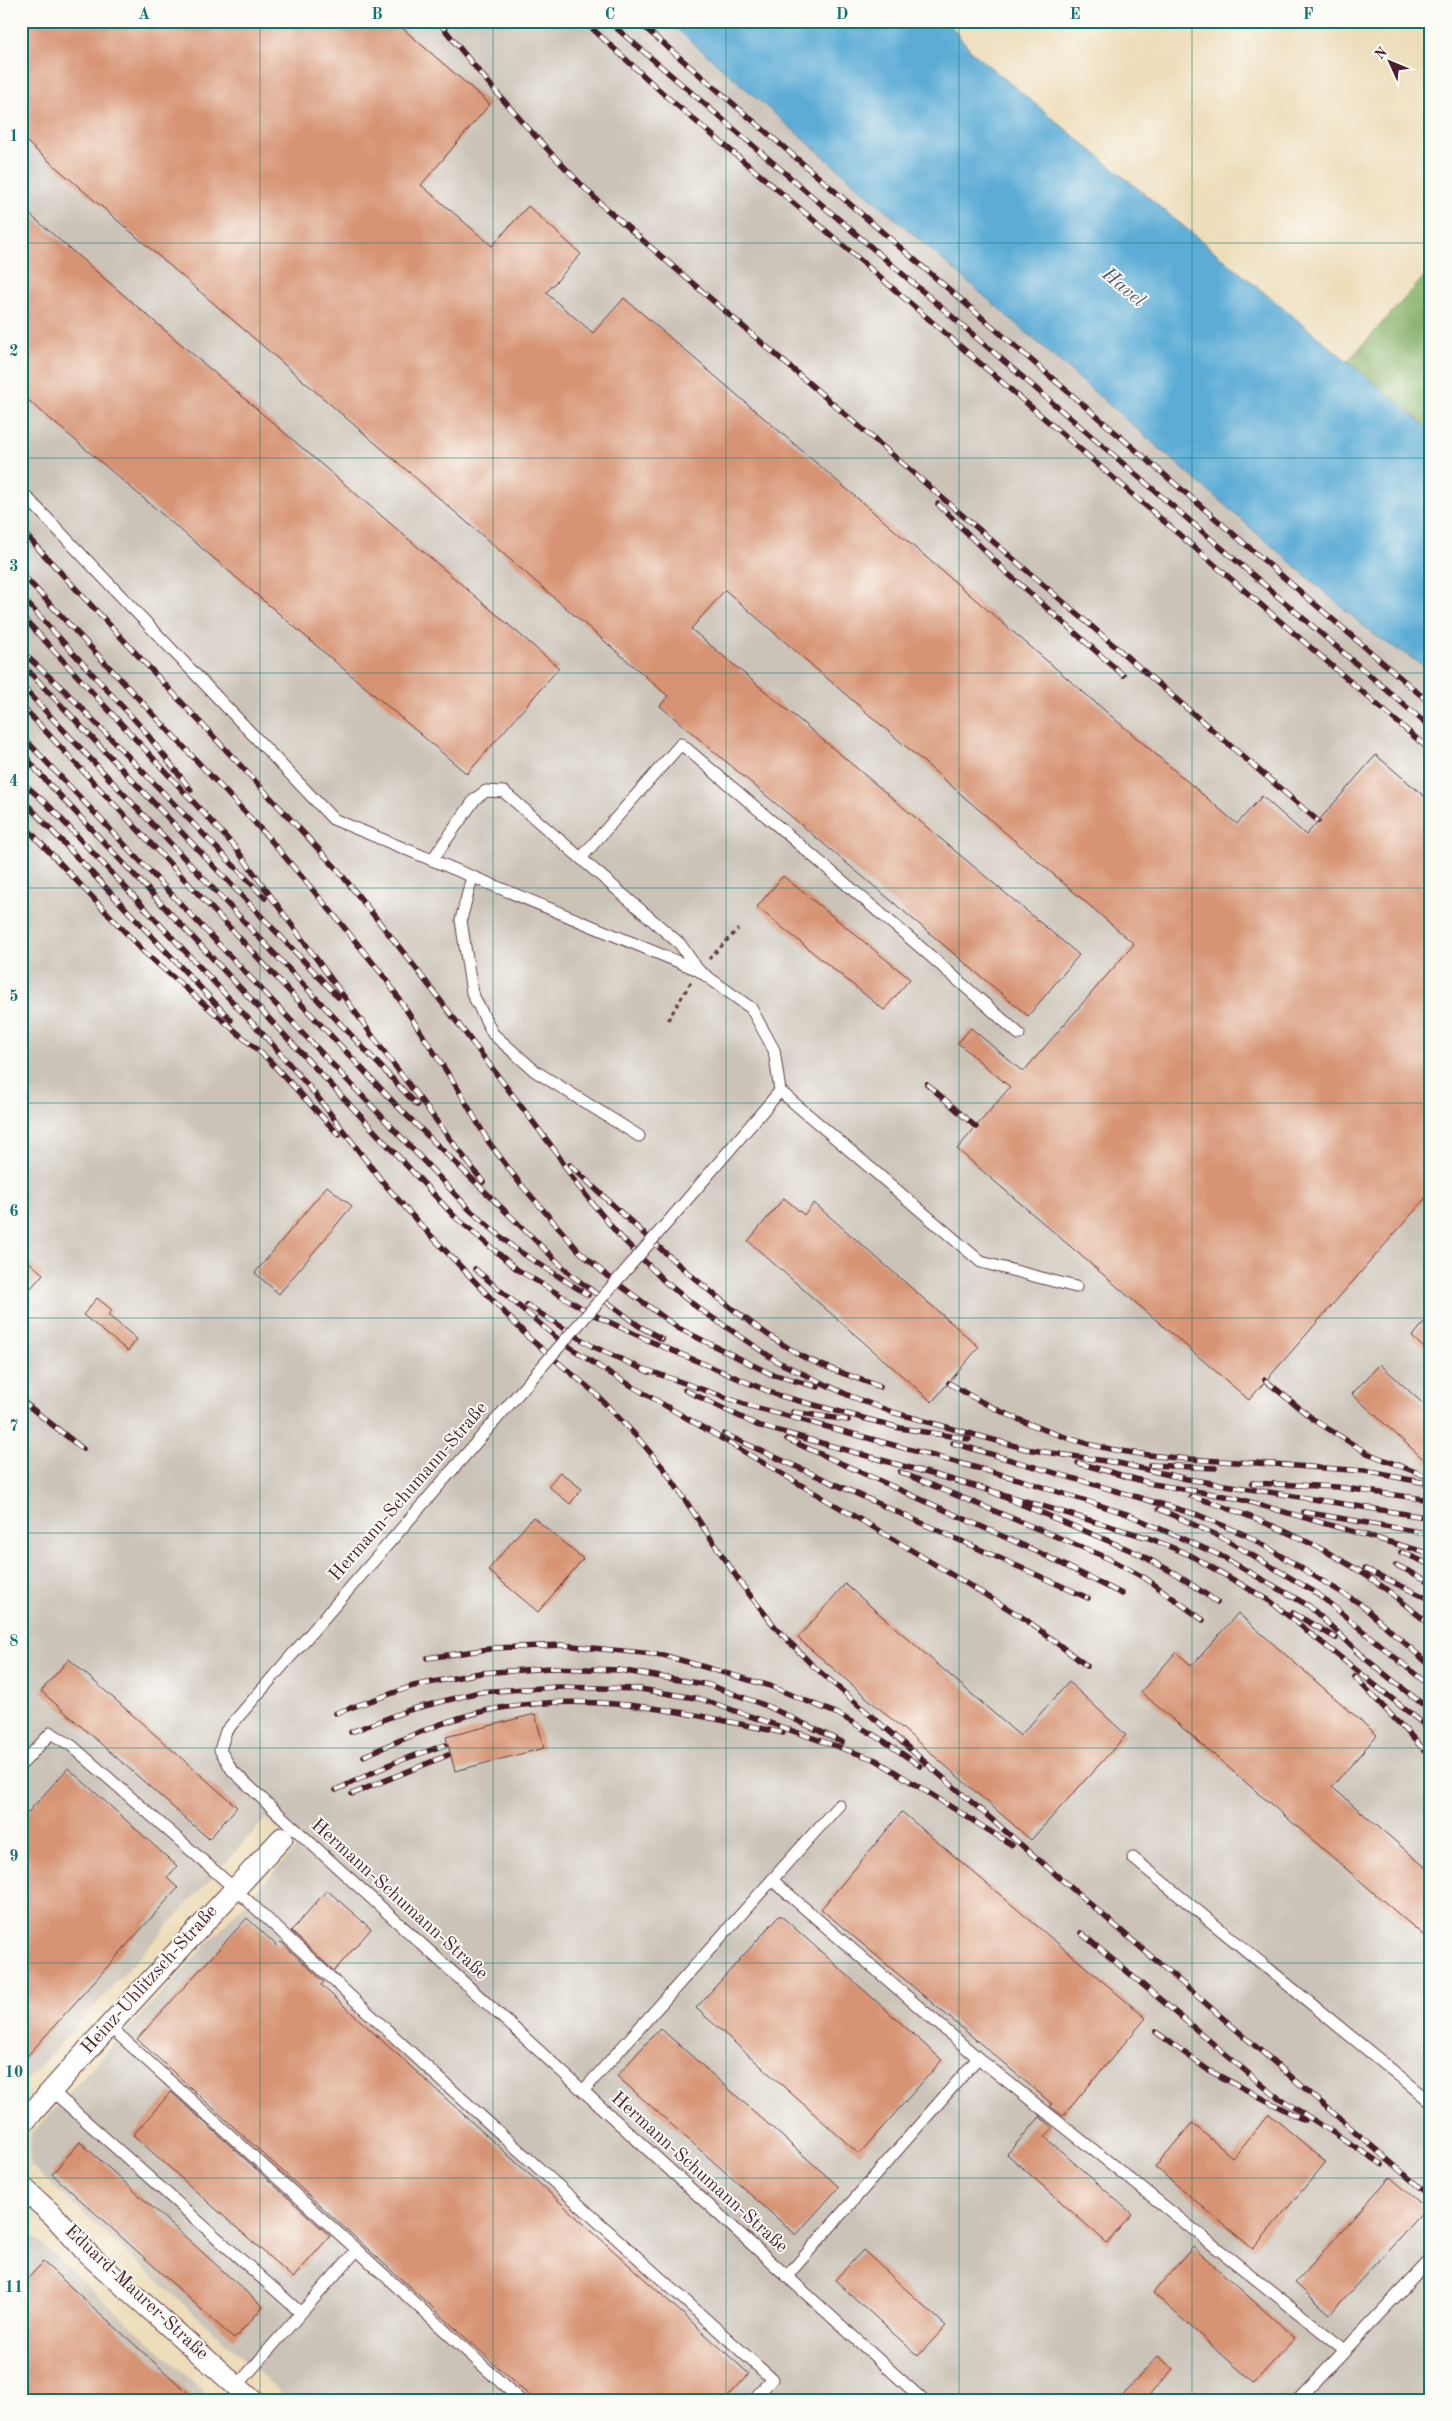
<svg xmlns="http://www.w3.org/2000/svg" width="1452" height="2421" font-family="'Old Standard TT',serif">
	<rect width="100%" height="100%" fill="#fdfcf7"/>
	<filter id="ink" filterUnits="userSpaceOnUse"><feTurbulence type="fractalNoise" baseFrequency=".02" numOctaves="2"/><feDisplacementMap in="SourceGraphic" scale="10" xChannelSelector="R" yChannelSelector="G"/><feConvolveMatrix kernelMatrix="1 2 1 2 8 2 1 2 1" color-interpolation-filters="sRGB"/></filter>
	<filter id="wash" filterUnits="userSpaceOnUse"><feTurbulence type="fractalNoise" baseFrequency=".0096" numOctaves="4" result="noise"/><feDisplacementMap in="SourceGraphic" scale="20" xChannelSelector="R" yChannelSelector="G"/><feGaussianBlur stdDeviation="1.12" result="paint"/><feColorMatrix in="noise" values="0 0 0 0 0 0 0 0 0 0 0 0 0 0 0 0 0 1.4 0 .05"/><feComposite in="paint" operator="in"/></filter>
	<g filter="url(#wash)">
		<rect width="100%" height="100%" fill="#edddba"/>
		<g fill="#cbc3b8">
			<path d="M21,21H668L1373,634L1431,670V2400H289L30,2165L31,2134L297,1847L266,1818L21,2087Z"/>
			<path d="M21,2225L213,2400H21Z"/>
		</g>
		<path fill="#86b067" stroke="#686849" d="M1431,269V430L1347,362Z"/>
		<path fill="#5bacd6" stroke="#526680" d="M668,21H947L972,52L1431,430V670L1373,634Z"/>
		<g id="blocks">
			<g fill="#d79475">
				<path d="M21,21H394L490,104L421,185L492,246L528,206L581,254L546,293L593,333L624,298L1237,824L1262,796L1306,835L1376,755L1431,802V1192L1249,1400L957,1149L1010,1087L958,1043L971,1028L1023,1072L1134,944L725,590L691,629L1079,955L1028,1016L660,706L668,696L21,137Z"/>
				<path d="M21,207L559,668L467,774L21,394Z"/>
				<path d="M783,876L910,979L884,1010L757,907Z"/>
				<path d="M327,1186L352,1206L279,1294L255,1273Z"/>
				<path d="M784,1198L804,1215L814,1203L979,1347L932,1402L748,1241Z"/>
				<path d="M21,1255L43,1274L31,1288L21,1280Z"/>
				<path d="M97,1298L112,1310L108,1315L137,1339L128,1351L83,1315Z"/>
				<path d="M1431,1315V1354L1412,1337Z"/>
				<path d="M1380,1364L1431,1411V1466L1352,1394Z"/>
				<path d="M560,1472L582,1489L570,1504L548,1486Z"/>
				<path d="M533,1517L583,1559L538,1612L488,1570Z"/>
				<path d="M845,1584L1020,1736L1069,1682L1126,1735L1031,1840L798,1638Z"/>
				<path d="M1238,1613L1377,1735L1332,1787L1431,1872V1942L1141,1692L1176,1652L1192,1666Z"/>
				<path d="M69,1659L237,1807L209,1839L41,1691Z"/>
				<path d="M535,1714L544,1748L455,1771L446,1737Z"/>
				<path d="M68,1768L177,1866L167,1878L178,1888L21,2063V1820Z"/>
				<path d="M902,1812L1146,2018L1063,2116L1050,2106L1052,2104L821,1909Z"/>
				<path d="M327,1890L371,1929L334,1971L291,1931Z"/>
				<path d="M780,1915L942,2060L859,2154L696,2008Z"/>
				<path d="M247,1918L277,1946L281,1942L324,1982L321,1985L749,2374L725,2400H534L137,2039Z"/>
				<path d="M660,2028L839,2187L796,2235L617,2076Z"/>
				<path d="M171,2092L330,2236L293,2278L133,2135Z"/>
				<path d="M1269,2114L1326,2162L1253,2249L1155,2167L1192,2123L1233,2158Z"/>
				<path d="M1040,2117L1053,2128L1045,2137L1132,2214L1107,2243L1007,2154Z"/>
				<path d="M80,2142L263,2307L234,2339L52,2174Z"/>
				<path d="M1390,2177L1426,2208L1330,2314L1295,2283Z"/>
				<path d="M1193,2247L1295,2338L1254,2383L1153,2293Z"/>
				<path d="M863,2250L946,2326L918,2356L835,2280Z"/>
				<path d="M43,2262L196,2400H21V2286Z"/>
				<path d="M1158,2356L1173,2369L1145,2400H1118Z"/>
			</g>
		</g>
	</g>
	<g filter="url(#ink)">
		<use href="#blocks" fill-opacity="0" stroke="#623c40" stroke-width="1"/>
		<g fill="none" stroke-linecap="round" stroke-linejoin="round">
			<g stroke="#623c40" stroke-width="13">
				<g id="service">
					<path d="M21,491L333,819L698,970L751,1008L774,1050L780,1091L673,1216"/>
					<path d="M581,858L681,744L919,946L1019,1034"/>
					<path d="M432,860L475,799L486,791L504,792L680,944L698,970"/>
					<path d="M472,877L461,920L472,993L493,1034L535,1071L639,1136"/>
					<path d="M780,1091L981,1262L1076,1287"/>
					<path d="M533,1377L226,1731L220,1750L232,1770L271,1807L923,2400"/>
					<path d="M21,1765L51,1733L72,1746L234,1888L429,2069L772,2379L753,2400"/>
					<path d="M1133,1858L1431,2102"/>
					<path d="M772,1880L978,2058L787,2276"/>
					<path d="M109,2026L357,2250"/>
					<path d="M978,2058L1345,2350"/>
					<path d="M51,2090L301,2313L237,2386"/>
					<path d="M583,2091L839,1805"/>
					<path d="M301,2313L357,2250L520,2400"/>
					<path d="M1298,2400L1431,2259"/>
				</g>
			</g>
			<g stroke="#623c40" stroke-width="23">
				<g id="minor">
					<path d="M21,2125L109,2026L282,1838"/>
					<path d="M21,2186L55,2217L88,2254L252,2400"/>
				</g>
			</g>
			<g stroke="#623c40" stroke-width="3" stroke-dasharray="4 4" stroke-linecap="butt">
				<path d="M709,959L738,929"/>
				<path d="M668,1020L691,982"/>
			</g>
			<use href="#service" stroke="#fff" stroke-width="11"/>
			<use href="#minor" stroke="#fff" stroke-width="21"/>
			<g stroke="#4a1f2b" stroke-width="5.5">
				<g id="rail">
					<path d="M438,21C490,87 544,149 604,207L1318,821"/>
					<path d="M584,21L667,97L810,217L1431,751"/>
					<path d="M608,21L1431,728"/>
					<path d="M637,21L1431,704"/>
					<path d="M938,504L1006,572L1123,675"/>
					<path d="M21,530L337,869L411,962L556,1152L575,1182L616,1232L665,1282L698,1308L778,1362L850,1396L892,1412L1026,1449L1118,1463L1187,1479L1431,1518"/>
					<path d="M21,573L268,837L334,915L386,979L458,1089L488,1141L518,1181L578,1250L606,1275L678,1328L771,1374L818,1387"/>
					<path d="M21,596L143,729L191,790"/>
					<path d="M21,615L235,847L385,1053L483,1182"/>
					<path d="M21,651L64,690L265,898"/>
					<path d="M21,663L338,997"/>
					<path d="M21,685L417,1105"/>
					<path d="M21,705L396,1105L571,1275L639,1326L662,1339"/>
					<path d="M21,735L471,1211L514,1248L588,1295"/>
					<path d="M21,750L37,771L454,1216L518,1270L592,1314L652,1342L777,1395L900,1428L969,1439"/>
					<path d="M21,781L49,806L272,1044L316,1095L381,1180L417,1221L529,1338L595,1393L637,1437L665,1470L742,1585L776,1628L812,1665L1431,2197"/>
					<path d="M21,798L231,1020"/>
					<path d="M21,822L145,953L269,1060L339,1135"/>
					<path d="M927,1084L976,1127"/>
					<path d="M570,1165C640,1230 716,1305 798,1354C823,1368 853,1376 880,1387"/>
					<path d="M475,1269L558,1339L601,1368L878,1530L1025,1619L1087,1666"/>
					<path d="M527,1305L592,1346L649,1372"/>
					<path d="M644,1369L747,1405L1021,1480L1127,1514L1219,1555L1309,1606L1363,1656"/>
					<path d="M1265,1380L1314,1420L1367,1453L1431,1478"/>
					<path d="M949,1383C993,1411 1058,1439 1110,1449C1168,1460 1228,1461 1288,1465"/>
					<path d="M685,1390L757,1425L985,1489"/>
					<path d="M21,1400L83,1449"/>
					<path d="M793,1412L848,1420"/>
					<path d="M724,1434L1088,1598"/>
					<path d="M787,1439L1040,1553L1122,1594"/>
					<path d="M953,1443L1198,1515L1248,1536L1359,1603L1431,1666"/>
					<path d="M1078,1463L1153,1484L1236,1498L1431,1554"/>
					<path d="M1150,1465L1215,1468"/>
					<path d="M1282,1465L1365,1471L1431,1484"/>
					<path d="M900,1472L1103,1556L1145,1578L1203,1620"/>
					<path d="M1252,1483L1337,1487L1431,1500"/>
					<path d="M1191,1496C1258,1517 1326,1546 1383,1587C1399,1599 1415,1613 1431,1625"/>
					<path d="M1159,1509L1221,1537L1318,1594L1431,1687"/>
					<path d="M1304,1512L1431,1534"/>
					<path d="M1401,1552L1431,1565"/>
					<path d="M1396,1565L1431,1582"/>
					<path d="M1365,1569L1431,1600"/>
					<path d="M1217,1602L1176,1574L1137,1553L985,1489L1149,1538L1190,1555L1270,1601L1431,1730"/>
					<path d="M1293,1613L1336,1638"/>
					<path d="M1357,1652L1431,1711"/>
					<path d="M427,1658L496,1648L562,1645L663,1655L770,1686L838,1714L884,1741L920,1766"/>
					<path d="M1355,1677L1431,1757"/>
					<path d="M336,1713L413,1686L480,1673L551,1668L619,1670L709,1685L767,1706L842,1742"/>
					<path d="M351,1732L409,1710L479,1692L557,1687L640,1689L701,1699L876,1760L1012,1845"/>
					<path d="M364,1756C403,1739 444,1720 485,1711C585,1689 685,1712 783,1733"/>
					<path d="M336,1790L393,1763L445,1745"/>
					<path d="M352,1794L448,1755"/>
					<path d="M1081,1933L1273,2094L1382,2164"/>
					<path d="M1156,2032L1208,2070L1304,2120"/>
				</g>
			</g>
			<use href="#rail" stroke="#fdfcf7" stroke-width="4" stroke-dasharray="11" stroke-linecap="butt"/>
			<g stroke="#623c40" stroke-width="13" stroke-linecap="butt">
				<path id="service-bridge" d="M533,1377L673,1216"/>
			</g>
			<use href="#service-bridge" stroke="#fff" stroke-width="11"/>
		</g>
	</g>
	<path fill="none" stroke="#0f766e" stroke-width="1" stroke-opacity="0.55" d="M260,21V2400M493,21V2400M726,21V2400M959,21V2400M1192,21V2400M21,243H1431M21,458H1431M21,673H1431M21,888H1431M21,1103H1431M21,1318H1431M21,1533H1431M21,1748H1431M21,1963H1431M21,2178H1431"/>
	<g text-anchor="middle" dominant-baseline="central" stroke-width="4" stroke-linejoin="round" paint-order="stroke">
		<g font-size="19" fill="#4a1f2b" stroke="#fdfcf7">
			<text transform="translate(409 1492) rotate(-49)">Hermann-Schumann-Straße</text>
			<text transform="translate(399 1900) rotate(42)">Hermann-Schumann-Straße</text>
			<text transform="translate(150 1980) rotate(-48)">Heinz-Uhlitzsch-Straße</text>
			<text transform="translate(699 2173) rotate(42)">Hermann-Schumann-Straße</text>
			<text transform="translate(136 2293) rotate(43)">Eduard-Maurer-Straße</text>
		</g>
		<g font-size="20" font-style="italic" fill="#51576f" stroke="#fdfcf7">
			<text transform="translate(1123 288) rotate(40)">Havel</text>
		</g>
	</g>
	<rect width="1452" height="2421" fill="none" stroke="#fdfcf7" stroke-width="55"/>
	<g transform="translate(1390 62) rotate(314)" stroke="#fdfcf7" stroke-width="4" paint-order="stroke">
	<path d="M0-4L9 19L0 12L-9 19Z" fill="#4a1f2b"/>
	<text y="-8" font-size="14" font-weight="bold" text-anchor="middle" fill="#4a1f2b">N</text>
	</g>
	<rect x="28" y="28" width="1396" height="2366" fill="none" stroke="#0f766e" stroke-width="2"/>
	<g font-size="16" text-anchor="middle" font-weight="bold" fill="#0f766e">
		<text x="144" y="19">A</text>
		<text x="377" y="19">B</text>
		<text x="610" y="19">C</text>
		<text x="842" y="19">D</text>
		<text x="1075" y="19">E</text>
		<text x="1308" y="19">F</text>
		<text x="14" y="141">1</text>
		<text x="14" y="356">2</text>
		<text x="14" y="571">3</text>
		<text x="14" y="786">4</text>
		<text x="14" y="1001">5</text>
		<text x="14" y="1216">6</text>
		<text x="14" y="1431">7</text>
		<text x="14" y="1646">8</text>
		<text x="14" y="1861">9</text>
		<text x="14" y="2077">10</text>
		<text x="14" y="2292">11</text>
	</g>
</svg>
